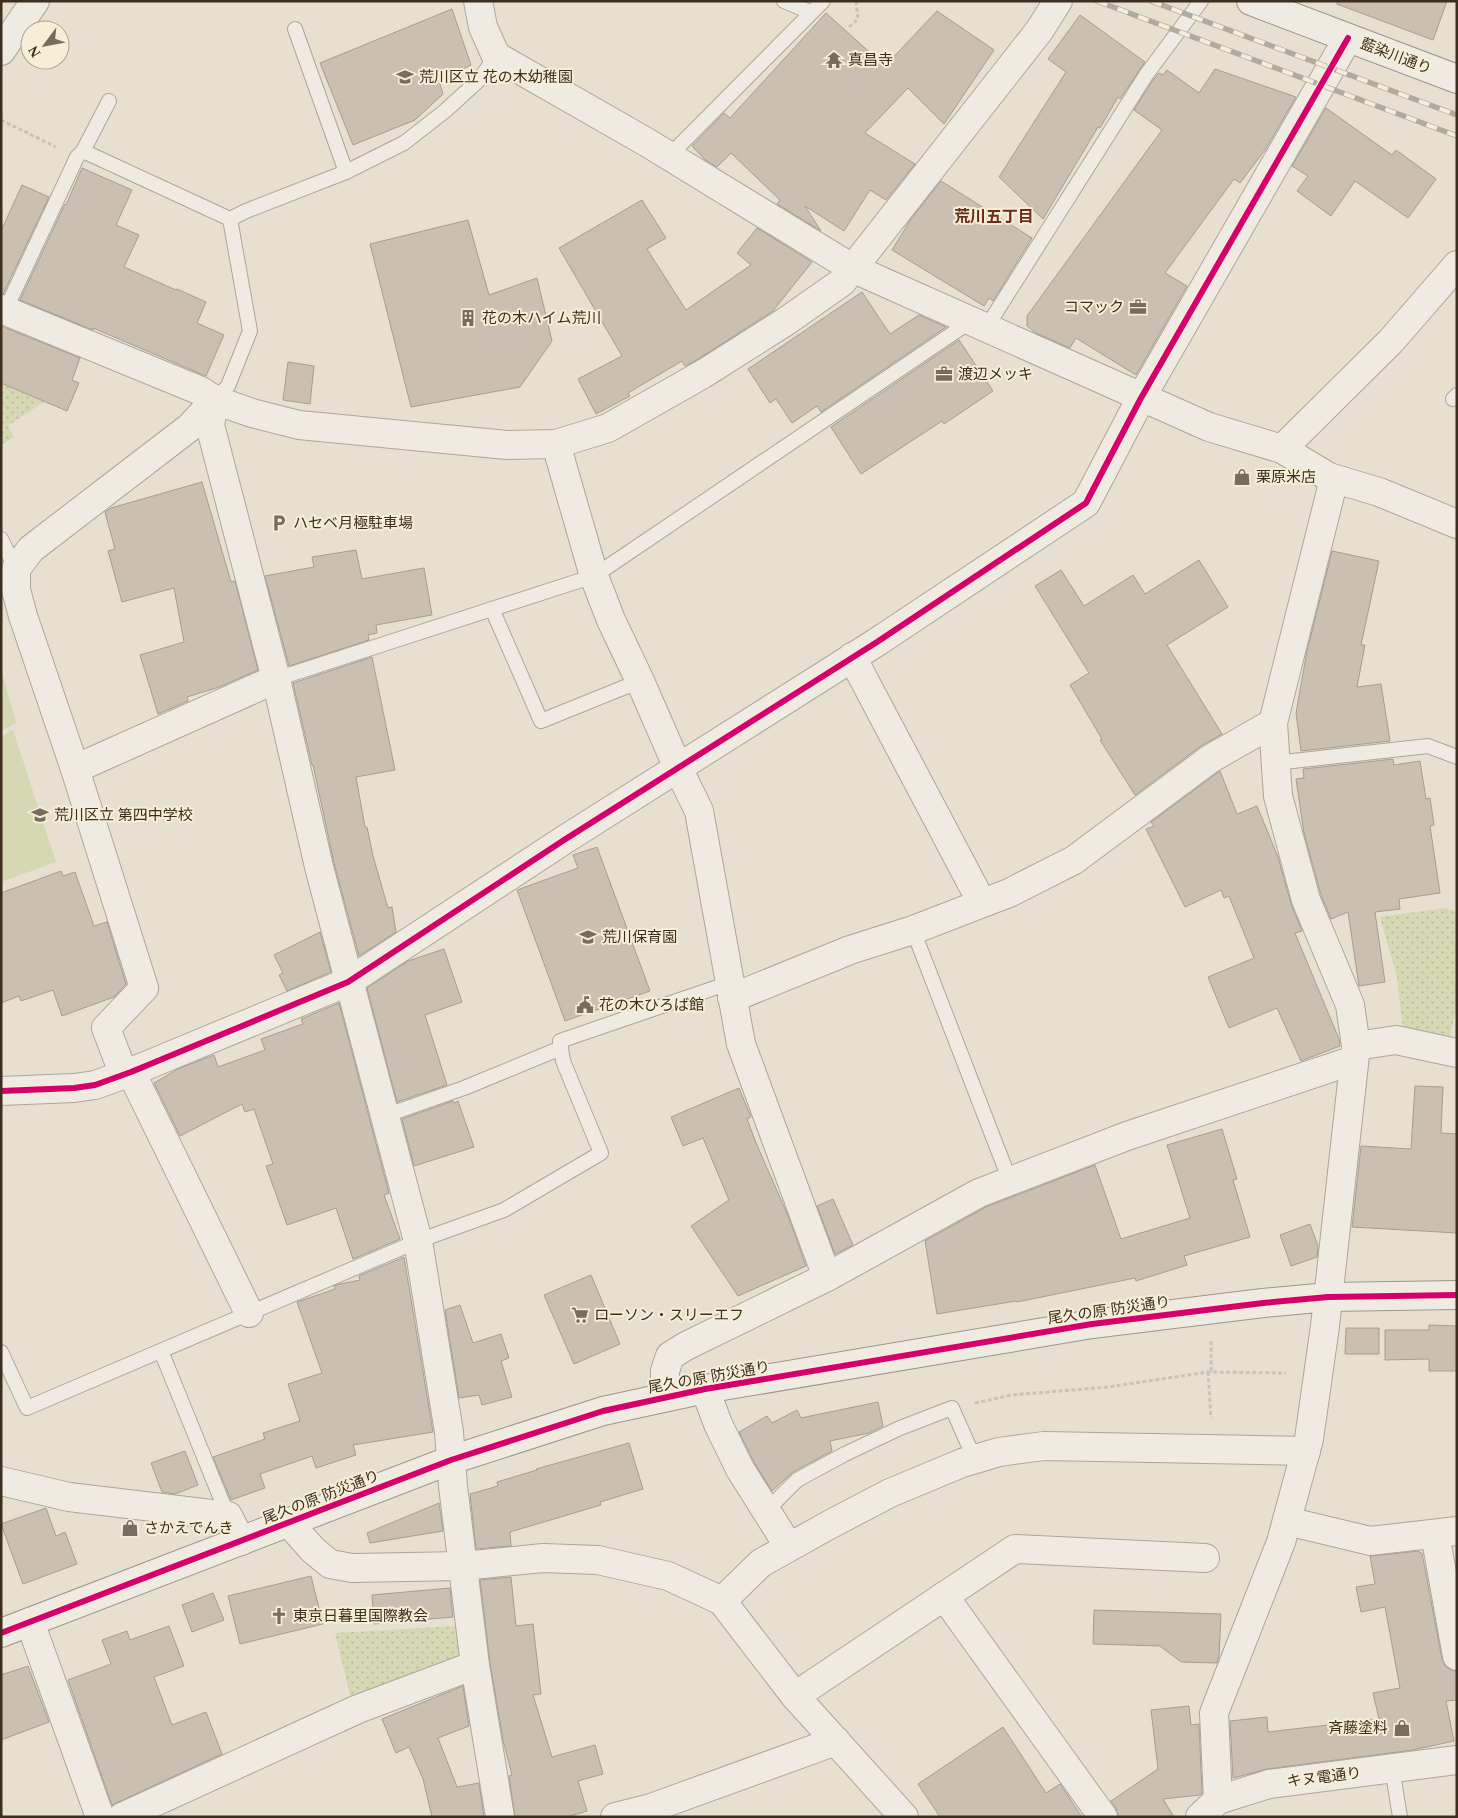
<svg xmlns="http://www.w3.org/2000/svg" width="1458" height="1818" font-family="'Times New Roman','Noto Sans JP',serif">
	<defs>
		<pattern id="park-dots" width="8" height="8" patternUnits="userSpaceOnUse" patternTransform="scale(1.25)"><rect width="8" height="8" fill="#d6d7b3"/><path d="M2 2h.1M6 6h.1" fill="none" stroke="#b9b99a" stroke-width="1.8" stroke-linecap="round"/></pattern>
	</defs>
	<rect width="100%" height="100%" fill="#e7e0d1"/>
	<g fill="url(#park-dots)">
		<path d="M1,381L45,401L8,426L14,437L1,445Z"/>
		<path d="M1445,908L1457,912V1004L1449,1041L1403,1031L1397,977L1380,917Z"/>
		<path d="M457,1626L460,1658L351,1699L335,1633Z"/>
	</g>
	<g fill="#d6d7b3">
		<path d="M1,668L16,723L1,731Z"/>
		<path d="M13,730L56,862L1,882V736Z"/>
	</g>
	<g fill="#cbbfb2" stroke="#a89c90">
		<path d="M1337,1H1447L1433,40L1337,4Z"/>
		<path d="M452,9L471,65L439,81L443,94L415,120L353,145L320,63Z"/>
		<path d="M937,11L994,50L944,124L908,88L865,133L915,164L886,200L870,190L844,231L805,206L821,231L777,204L780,200L731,153L717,167L705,160L692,146L724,113L730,118L826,13L885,66Z"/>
		<path d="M1080,15L1145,62L1120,99L1118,97L1100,128L1098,127L1043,219L999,177L1066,72L1048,59Z"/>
		<path d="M1215,69L1296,97L1265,150L1240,183L1234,179L1165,273L1187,286L1136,375L1076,338L1070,348L1036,333L1027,326V316L1162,130L1134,110L1153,80L1159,73L1163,75L1167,70L1199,93Z"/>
		<path d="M1326,108L1392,155L1396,150L1436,179L1408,218L1355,181L1331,216L1297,191L1308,176L1292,166Z"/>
		<path d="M82,168L132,190L116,225L139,235L124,267L176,290L177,289L206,302L197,323L224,335L206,376L93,328V330L20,300L65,204L66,205Z"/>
		<path d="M941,181L1032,238L993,301L989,298L984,306L892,250L911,219Z"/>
		<path d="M22,185L49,197L3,294H1V231Z"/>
		<path d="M642,200L666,238L647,249L686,310L751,265L737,253L757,228L812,262L773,311L695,361L685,366L682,361L628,393L630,396L596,414L578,379L622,356L559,248Z"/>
		<path d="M468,220L489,295L537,278L552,341L520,387L411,407L370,244Z"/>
		<path d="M862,292L890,334L919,315L946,327L821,412L817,406L792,423L776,399L770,403L748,369Z"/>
		<path d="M1,326L80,358L72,380L79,383L67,411L1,383Z"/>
		<path d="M959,340L993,391L944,424L942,421L861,474L831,427Z"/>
		<path d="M288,362L314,366L310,404L283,400Z"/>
		<path d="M202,482L231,582L235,581L258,670L219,687L187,697L188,701L158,714L140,655L184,642L174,588L122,602L108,551L115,549L105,512L111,508Z"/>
		<path d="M356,550L362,579L424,568L432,615L376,625L377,633L368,635L369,640L289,666L265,576L314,567L312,557Z"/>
		<path d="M1332,551L1379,561L1361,645H1365L1357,687L1381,684L1390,741L1301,751L1296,713L1307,651Z"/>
		<path d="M1199,560L1228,607L1167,645L1222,734L1201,746L1135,795L1100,740L1102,739L1070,685L1089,673L1035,586L1061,570L1084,606L1133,575L1145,594Z"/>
		<path d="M372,657L395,770L356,777L365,827H367L373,856L388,908L392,907L396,932L359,956L334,863L313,765H312L293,683Z"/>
		<path d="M1393,759L1394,765L1420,761L1426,799L1430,798L1434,825L1430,826L1440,893L1399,899L1400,909L1375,912L1385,982L1359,986L1348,912L1331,919L1321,895L1304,833L1296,779L1304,778L1303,769Z"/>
		<path d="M1220,771L1237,814L1257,806L1278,857L1291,904L1302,931L1295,933L1339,1039L1340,1046L1301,1061L1277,1008L1229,1028L1208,977L1254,958L1229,896L1224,898L1221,890L1185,907L1146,829L1154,826L1151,822Z"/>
		<path d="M597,847L650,991L565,1021L517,890L578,868L573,855Z"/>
		<path d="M61,871L63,876L75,872L94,926L107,922L126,984L114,997L62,1016L53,990L21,1001L19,996L1,1003V893Z"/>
		<path d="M320,932L331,972L287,991L279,975L283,973L274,955Z"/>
		<path d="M444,949L462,1002L425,1015L447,1085L397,1102L367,988L408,961Z"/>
		<path d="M339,1003L389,1193L384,1195L400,1239L353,1259L336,1208L287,1225L266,1166L273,1164L254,1109L245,1112L242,1104L180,1136L154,1083L180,1068L214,1055L218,1067L265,1050L261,1039L303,1024L301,1019Z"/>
		<path d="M1415,1086L1443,1087L1441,1133L1457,1134V1233L1352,1227L1361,1146L1411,1149Z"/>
		<path d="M739,1088L751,1117L747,1119L756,1143L789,1218L806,1266L738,1296L691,1226L729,1200L703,1138L683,1146L671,1117Z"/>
		<path d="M453,1101L454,1103L458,1101L474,1147L414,1166L402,1119Z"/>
		<path d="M1222,1129L1237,1179L1233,1180L1250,1237L1184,1256L1187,1265L1136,1281L1135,1278L1017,1302L1016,1301L937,1314L925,1241L986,1207L1095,1165L1121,1239L1190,1218L1167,1145Z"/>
		<path d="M833,1199L853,1245L835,1254L817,1206Z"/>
		<path d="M1310,1224L1318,1246L1317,1257L1291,1266L1280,1235Z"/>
		<path d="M404,1257L433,1432L353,1445L356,1455L316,1468L312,1456L260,1474L265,1488L231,1500L213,1457L265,1439L263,1433L300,1421L288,1384L322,1373L297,1302L335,1289L334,1286L340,1284L360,1280L359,1276Z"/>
		<path d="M591,1275L620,1344L574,1364L544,1295Z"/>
		<path d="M460,1305L473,1343L501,1334L509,1358L501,1361L512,1397L482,1405L479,1395L459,1398L445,1310Z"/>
		<path d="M1429,1325L1457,1326V1371H1429V1359L1385,1360V1330H1429Z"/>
		<path d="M1346,1328H1379V1354H1345Z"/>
		<path d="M878,1402L883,1426L869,1433L830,1441L832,1451L793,1472L772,1491L755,1464L739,1432L767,1416L772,1423L797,1410L801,1418Z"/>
		<path d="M629,1443L643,1489L600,1502L601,1505L510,1532L511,1546L476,1549L470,1494L498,1486L497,1482L537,1470L536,1469Z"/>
		<path d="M185,1451L198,1485L175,1494L162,1492L151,1463Z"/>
		<path d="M439,1503L443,1531L370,1543L367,1533Z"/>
		<path d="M46,1508L56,1536L65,1532L77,1564L23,1584L1,1524Z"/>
		<path d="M1419,1551L1420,1553H1422L1442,1659L1445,1666L1451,1670L1457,1671V1700L1446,1701L1454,1741L1413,1750L1267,1769L1233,1778L1230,1721L1267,1717L1268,1732L1379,1719L1373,1693L1400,1688L1385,1607L1361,1612L1356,1587L1375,1584L1370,1556Z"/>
		<path d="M311,1576L323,1624L240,1644L228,1596Z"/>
		<path d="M511,1577L516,1626L533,1624L541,1694L533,1695L552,1757L595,1745L603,1774L578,1781L587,1811L567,1817H515L509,1776L512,1775L503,1740L490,1663L480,1580Z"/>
		<path d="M450,1588L453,1617L374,1624L372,1595Z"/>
		<path d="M213,1593L224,1620L192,1632L182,1605Z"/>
		<path d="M1094,1610L1221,1614L1219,1656L1217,1663L1181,1662L1160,1646L1093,1644Z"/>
		<path d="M169,1626L184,1666L154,1677L172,1725L206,1712L222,1754L112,1805L68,1680L111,1664L102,1640L127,1631L130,1640Z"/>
		<path d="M28,1666L49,1722L1,1740V1675Z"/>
		<path d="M463,1686L469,1726L438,1738L457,1787L479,1783L484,1817H432L423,1779L409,1747L396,1753L382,1719Z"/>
		<path d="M1189,1706L1191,1725L1199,1724L1202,1794L1200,1795L1163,1799L1174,1817H1118L1116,1808L1111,1801L1158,1769L1151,1710Z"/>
		<path d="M1003,1727L1046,1793L1060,1784L1082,1817H940L918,1784Z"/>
	</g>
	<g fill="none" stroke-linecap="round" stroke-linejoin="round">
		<g stroke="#ada599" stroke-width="16">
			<g id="lane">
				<path d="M784,1L810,12"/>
				<path d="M295,29L346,172"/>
				<path d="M83,151L109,101"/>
				<path d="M669,156L823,1"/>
				<path d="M5,311L77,157L83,151L230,219"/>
				<path d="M986,328L1146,75L1201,1"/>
				<path d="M1453,399L1457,395"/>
				<path d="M215,400L228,386L250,331L230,219L246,211L346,172L404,143L445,111L479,80L496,56"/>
				<path d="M1,539L16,569"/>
				<path d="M492,609L541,721L640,681"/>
				<path d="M276,679L594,576L971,321"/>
				<path d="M1275,763L1428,746L1457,757"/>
				<path d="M913,930L1010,1181"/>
				<path d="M384,1116L464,1088L561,1048"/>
				<path d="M161,1351L228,1516"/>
				<path d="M1,1352L27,1408L418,1241L504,1210L601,1153L563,1061L560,1041L729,983"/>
				<path d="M766,1511L797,1480L845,1454L900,1428L952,1408L975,1460"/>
				<path d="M1392,1768L1400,1817"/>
			</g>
		</g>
		<g stroke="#ada599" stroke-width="30">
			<g id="street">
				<path d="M478,1L483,27L496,56L648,143L852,268L1209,427L1282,449L1329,477L1379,492L1457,524"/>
				<path d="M1,51L35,1"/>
				<path d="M1,309L201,391L215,400L252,413L299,425L507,445L556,444L608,428L703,374L785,322L842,282L1039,31L1058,1"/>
				<path d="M215,400L210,425L276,679L319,867L418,1241L449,1432L453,1486L475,1665L500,1817"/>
				<path d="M556,444L594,576L611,620L640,681L678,768L699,811L741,1044L827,1277"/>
				<path d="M1282,449L1391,341L1457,265"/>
				<path d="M852,657L982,903"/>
				<path d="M75,769L276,679"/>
				<path d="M732,998L850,950L913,930L1009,893L1074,860L1210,759L1273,723L1334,479"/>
				<path d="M1356,1046L1396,1040L1457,1053"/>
				<path d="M131,1072L249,1313"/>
				<path d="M124,1075L106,1028L144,988L75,769L23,616L16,590V569L31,549L190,427L215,400"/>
				<path d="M1,1091L74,1088L95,1085L131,1072L348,982L564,840L877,642L1086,503L1141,398L1348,38"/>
				<path d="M705,1389L718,1424L740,1469L789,1547"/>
				<path d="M665,1397V1371L670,1356L686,1346L827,1277L979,1193L1127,1136L1354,1060"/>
				<path d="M1,1481L69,1497L228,1516L241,1541"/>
				<path d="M1287,1521L1370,1541L1457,1531"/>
				<path d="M289,1523L313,1550L330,1564L352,1568L463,1566L543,1558L598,1560L668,1576L722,1601L795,1696L904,1817"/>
				<path d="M1435,1534L1457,1656"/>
				<path d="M944,1596L1103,1817"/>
				<path d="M722,1601L761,1563L829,1525L890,1493L962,1463L999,1452L1044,1446L1306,1451"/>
				<path d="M30,1622L100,1817"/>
				<path d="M795,1696L1015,1549L1205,1558"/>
				<path d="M1218,1800L1214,1713L1281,1542L1309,1439L1325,1326L1356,1046L1350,1005L1306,900L1278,796L1273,723"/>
				<path d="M122,1817L358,1709L475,1665"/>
				<path d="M615,1817L651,1808L836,1741"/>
				<path d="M1200,1817L1218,1800L1269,1784L1457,1760"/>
			</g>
		</g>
		<g stroke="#9c958a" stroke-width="30">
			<g id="secondary">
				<path d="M1251,1L1457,79"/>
				<path d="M1,1633L451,1460L603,1411L705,1389L1092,1324L1263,1303L1328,1297L1457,1295"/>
			</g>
		</g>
		<g stroke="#c8c2b9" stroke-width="3" stroke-dasharray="4 2.5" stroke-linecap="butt">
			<path d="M849,27L858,19L856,1"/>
			<path d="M1,120L56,147"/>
			<path d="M1211,1341V1370L1208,1372L1211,1418"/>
			<path d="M975,1403L1012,1395L1108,1387L1208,1372L1286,1373"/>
		</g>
		<use href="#lane" stroke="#efebe3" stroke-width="14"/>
		<use href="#street" stroke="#efebe3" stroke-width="28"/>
		<use href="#secondary" stroke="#efebe3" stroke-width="28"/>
		<g stroke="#afaaa2" stroke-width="5.5">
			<g id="rail">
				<path d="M1097,1L1457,136"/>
				<path d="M1151,1L1457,115"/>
			</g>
		</g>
		<use href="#rail" stroke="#f7eed8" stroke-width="4" stroke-dasharray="11" stroke-linecap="butt"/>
		<g stroke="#f7eed8" stroke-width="9">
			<g id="cycleway">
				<path d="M1,1091L74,1088L95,1085L131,1072L348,982L564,840L877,642L1086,503L1141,398L1348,38"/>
				<path d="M1,1633L451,1460L603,1411L705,1389L1092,1324L1263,1303L1328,1297L1457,1295"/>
			</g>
		</g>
		<use href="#cycleway" stroke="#d6006c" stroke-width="6"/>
	</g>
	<defs>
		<g id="temple-bare" transform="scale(1.35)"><path d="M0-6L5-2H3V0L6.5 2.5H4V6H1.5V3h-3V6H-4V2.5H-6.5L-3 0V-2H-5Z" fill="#786c5e" stroke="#f7eed8" stroke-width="2.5" paint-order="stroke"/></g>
		<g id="school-bare" transform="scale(1.35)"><path d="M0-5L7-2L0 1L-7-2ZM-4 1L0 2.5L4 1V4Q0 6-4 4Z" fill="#786c5e" stroke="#f7eed8" stroke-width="2.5" paint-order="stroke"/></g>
		<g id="office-bare" transform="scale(1.35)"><path d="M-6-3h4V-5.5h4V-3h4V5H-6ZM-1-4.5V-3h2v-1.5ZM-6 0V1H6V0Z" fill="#786c5e" stroke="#f7eed8" stroke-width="2.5" paint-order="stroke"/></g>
		<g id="building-bare" transform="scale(1.35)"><path d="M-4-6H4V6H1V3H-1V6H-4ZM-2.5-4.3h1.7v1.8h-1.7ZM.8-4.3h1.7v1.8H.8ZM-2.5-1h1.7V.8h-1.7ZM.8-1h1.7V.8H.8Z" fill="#786c5e" stroke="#f7eed8" stroke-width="2.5" paint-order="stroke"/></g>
		<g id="shop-bare" transform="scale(1.35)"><path d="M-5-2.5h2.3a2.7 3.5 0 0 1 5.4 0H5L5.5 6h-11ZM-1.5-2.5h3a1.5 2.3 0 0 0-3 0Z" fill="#786c5e" stroke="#f7eed8" stroke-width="2.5" paint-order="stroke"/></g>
		<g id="parking-bare" transform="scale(1.35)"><path d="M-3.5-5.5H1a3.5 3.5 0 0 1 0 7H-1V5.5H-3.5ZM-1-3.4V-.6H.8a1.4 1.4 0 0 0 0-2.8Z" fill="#786c5e" stroke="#f7eed8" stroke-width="2.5" paint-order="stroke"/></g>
		<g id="civic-bare" transform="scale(1.35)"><path d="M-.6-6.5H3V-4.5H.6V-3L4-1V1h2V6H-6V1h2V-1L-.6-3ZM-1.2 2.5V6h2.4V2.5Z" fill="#786c5e" stroke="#f7eed8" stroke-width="2.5" paint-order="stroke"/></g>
		<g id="supermarket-bare" transform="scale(1.35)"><path d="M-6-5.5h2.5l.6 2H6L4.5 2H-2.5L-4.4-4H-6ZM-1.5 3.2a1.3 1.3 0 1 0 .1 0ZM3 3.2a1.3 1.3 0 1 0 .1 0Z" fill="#786c5e" stroke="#f7eed8" stroke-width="2.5" paint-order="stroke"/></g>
		<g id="church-bare" transform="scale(1.35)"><path d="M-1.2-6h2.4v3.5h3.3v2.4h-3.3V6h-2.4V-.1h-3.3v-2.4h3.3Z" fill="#786c5e" stroke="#f7eed8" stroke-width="2.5" paint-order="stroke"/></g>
	</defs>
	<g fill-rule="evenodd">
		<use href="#temple-bare" x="834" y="60"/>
		<use href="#school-bare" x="405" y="77"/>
		<use href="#office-bare" x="1138" y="307"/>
		<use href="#building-bare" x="468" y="318"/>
		<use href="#office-bare" x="944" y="374"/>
		<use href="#shop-bare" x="1242" y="477"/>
		<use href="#parking-bare" x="279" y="523"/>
		<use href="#school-bare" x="40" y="815"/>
		<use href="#school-bare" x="588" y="937"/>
		<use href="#civic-bare" x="585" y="1005"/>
		<use href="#supermarket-bare" x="580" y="1315"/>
		<use href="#shop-bare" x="130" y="1528"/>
		<use href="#church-bare" x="279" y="1616"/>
		<use href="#shop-bare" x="1402" y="1728"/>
	</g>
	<g text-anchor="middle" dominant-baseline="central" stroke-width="4" stroke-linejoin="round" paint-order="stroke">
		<g font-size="15" fill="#3d2e20" stroke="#f7eed8">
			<text transform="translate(1396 56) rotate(21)">藍染川通り</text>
			<text transform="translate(1109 1310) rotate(-8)">尾久の原 防災通り</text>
			<text transform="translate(709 1377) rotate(-10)">尾久の原 防災通り</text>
			<text transform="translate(321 1497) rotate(-21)">尾久の原 防災通り</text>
			<text transform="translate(1324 1777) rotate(-7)">キヌ電通り</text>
		</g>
		<g font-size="15" fill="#3d2e20" stroke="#f7eed8" text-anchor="start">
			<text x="848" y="60">真昌寺</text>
			<text x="419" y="77">荒川区立 花の木幼稚園</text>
			<text x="1124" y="307" text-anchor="end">コマック</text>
			<text x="482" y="318">花の木ハイム荒川</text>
			<text x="958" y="374">渡辺メッキ</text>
			<text x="1256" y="477">栗原米店</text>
			<text x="293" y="523">ハセベ月極駐車場</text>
			<text x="54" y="815">荒川区立 第四中学校</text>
			<text x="602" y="937">荒川保育園</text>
			<text x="599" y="1005">花の木ひろば館</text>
			<text x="594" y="1315">ローソン・スリーエフ</text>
			<text x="144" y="1528">さかえでんき</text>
			<text x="293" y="1616">東京日暮里国際教会</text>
			<text x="1388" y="1728" text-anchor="end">斉藤塗料</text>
		</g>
		<g font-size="16" font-weight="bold" fill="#6b2e1e" stroke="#f7eed8">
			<text x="994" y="216">荒川五丁目</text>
		</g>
	</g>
	<rect width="1458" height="1818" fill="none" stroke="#3d2e20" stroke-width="5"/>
	<g transform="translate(45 45) rotate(238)"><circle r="24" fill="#f7eed8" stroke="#ada18e"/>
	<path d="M0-4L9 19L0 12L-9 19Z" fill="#786c5e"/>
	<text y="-8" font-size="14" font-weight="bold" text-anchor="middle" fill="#3d2e20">N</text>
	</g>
</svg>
